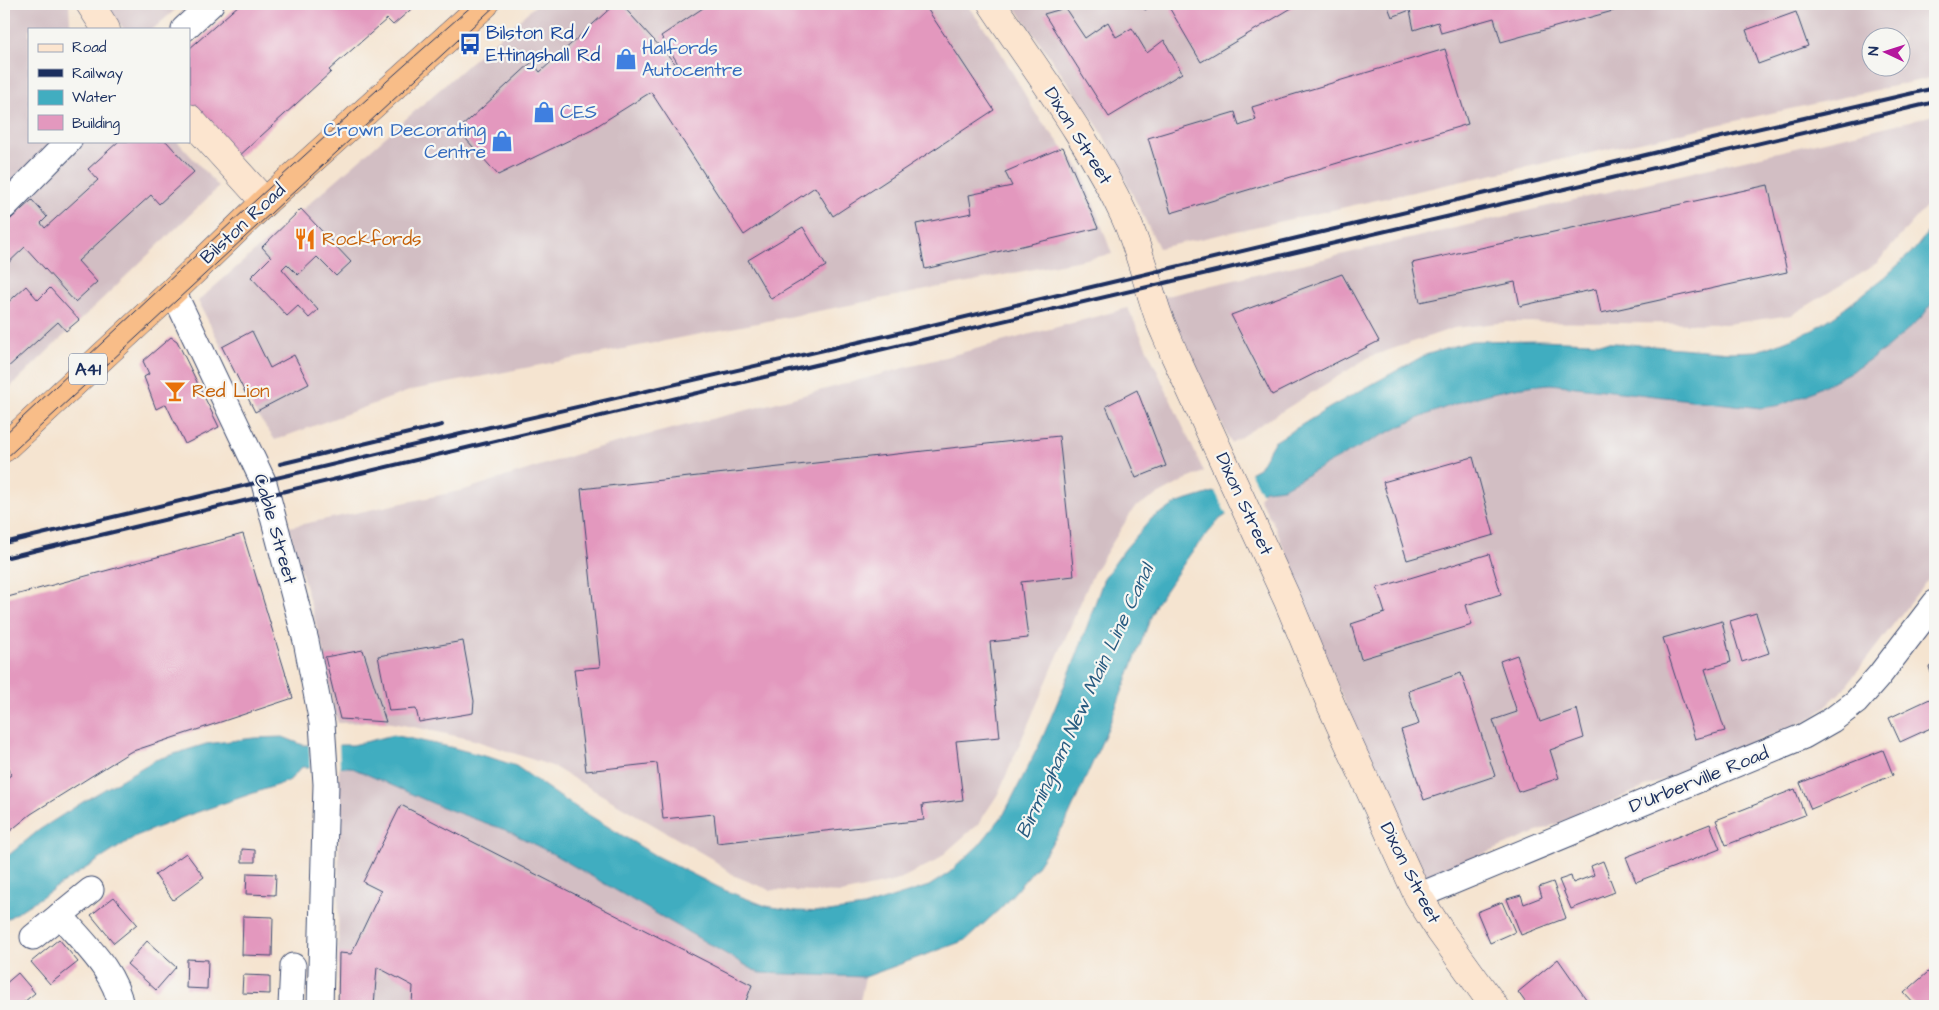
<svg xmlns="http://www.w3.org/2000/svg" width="1939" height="1010" font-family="'Architects Daughter',sans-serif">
	<rect width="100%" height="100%" fill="#f6f6f2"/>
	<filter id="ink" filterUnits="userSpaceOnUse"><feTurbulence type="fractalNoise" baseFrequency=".02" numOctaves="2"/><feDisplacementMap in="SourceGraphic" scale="10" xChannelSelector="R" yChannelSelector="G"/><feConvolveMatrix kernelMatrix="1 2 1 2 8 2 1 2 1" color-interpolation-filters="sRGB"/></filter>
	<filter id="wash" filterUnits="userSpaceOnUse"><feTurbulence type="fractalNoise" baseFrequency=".0096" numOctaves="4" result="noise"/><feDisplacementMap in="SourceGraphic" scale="20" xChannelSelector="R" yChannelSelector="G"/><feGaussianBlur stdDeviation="1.12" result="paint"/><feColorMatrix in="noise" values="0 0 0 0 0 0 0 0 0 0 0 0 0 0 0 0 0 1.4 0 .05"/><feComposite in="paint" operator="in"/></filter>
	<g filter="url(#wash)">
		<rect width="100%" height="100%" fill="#f5e4d0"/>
		<g fill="#d2bec3" fill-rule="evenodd">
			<path d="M4,4H69L70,23L75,29H29V141H177L219,187L4,393Z"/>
			<path d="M106,4H182L153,29H124L108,10Z"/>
			<path d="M537,4H966L995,42L1036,114L1081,170L1112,254L412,390L275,440L255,412L198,301Z"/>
			<path d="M1013,4H1935V77L1159,248L1101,131ZM1872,38H1902V68H1872Z"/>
			<path d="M1935,115V196L1877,263L1792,315L1726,324L1507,322L1454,328L1369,357L1231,443L1162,297Z"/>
			<path d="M1935,299V570L1843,690L1814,717L1426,878L1383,797L1315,630L1275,526L1259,498L1265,490L1283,488L1413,419L1469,398L1522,385L1550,384L1607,390H1627L1646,394L1761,407L1781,405L1806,395L1854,370L1888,347L1922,317Z"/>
			<path d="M1128,308L1204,472L1185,480L1134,508L1093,574L998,794L979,823L936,861L896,881L841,893L770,890L735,876L712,859L552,766L474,740L419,728L386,722L338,723L333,707L325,657L289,527L464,490L596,448L755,408Z"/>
			<path d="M339,767H350L439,806L508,831L553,854L759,973L865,977L859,1006H338Z"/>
		</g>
		<path fill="#41adc0" stroke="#2e6e8f" d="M1935,223V299L1922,317L1888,347L1854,370L1806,395L1781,405L1761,408L1550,384C1452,390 1368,443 1283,488L1265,490L1220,519L1191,553L1156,604L1108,728L1066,822L1037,866L1002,907L966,940L865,977L759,973L553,854L508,831L439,806L350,767H302L289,781L189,815L136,836L4,921V859L39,830L86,800L155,760L206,744L254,738L283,737L303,745H353L393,735L450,747L492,758L516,766L566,801L656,856L724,890L766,906L797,911L829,912L863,907L929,886L949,873L979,845L1004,814L1042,739L1077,655L1104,578L1125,549L1152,518L1178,503L1214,492L1259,468L1274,442L1329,408L1425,355L1471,341L1541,340L1615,343L1730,352L1757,351L1780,343L1813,330L1840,312L1885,277L1915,249Z"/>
		<g fill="#f5e4d0">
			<path d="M1249,470L1262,495L1228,518L1214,489Z"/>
			<path d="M309,743H339L340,769L310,770Z"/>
		</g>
		<g id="blocks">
			<g fill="#e398be">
				<path d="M240,4H316L321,10L327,4H417L393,25L387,19L329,70L331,72L237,158L189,103V49Z"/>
				<path d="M615,4H621L683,72L661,36L709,4H924L994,110L833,216L815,187L744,235L651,92L592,129L498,175L458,130L532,62L540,72Z"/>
				<path d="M1141,4H1155L1145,10Z"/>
				<path d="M1178,4H1294L1295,6L1201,62L1170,9Z"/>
				<path d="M1387,4H1638L1501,42L1494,18L1441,33L1438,22L1414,30L1410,10L1392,17Z"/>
				<path d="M1065,8L1085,38L1108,22L1116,37L1132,28L1147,53L1164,40L1182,73L1109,117L1044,14Z"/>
				<path d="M1796,12L1808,46L1758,64L1746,30Z"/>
				<path d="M1445,49L1468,124L1171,213L1148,138L1235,112L1239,126L1256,120L1252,107Z"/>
				<path d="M119,141H166L194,172L159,204L151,195L78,261L97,282L75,302L25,247L4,267V225L32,200L47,217L41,223L45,228L98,180L88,169Z"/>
				<path d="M1063,147L1098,228L925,269L916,224L972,213L969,195L1012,186L1005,172Z"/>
				<path d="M1768,185L1787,272L1601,313L1596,289L1520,306L1515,282L1420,302L1412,263Z"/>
				<path d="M301,209L351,262L336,276L317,257L298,275L287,264L282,269L318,310L309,318L298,306L287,316L251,277L271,257L262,247Z"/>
				<path d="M803,227L826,266L771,299L748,260Z"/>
				<path d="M1342,274L1379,341L1272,395L1231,315Z"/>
				<path d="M26,286L38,300L50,288L79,320L66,331L58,322L6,369L4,367V306Z"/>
				<path d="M252,331L270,368L294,355L309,384L255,412L222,347Z"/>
				<path d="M171,337L177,341L219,427L185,444L166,404L156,409L144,377L149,374L143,361Z"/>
				<path d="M1137,390L1166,466L1136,478L1106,406Z"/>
				<path d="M1059,436L1074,576L1021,582L1028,638L990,642L1000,737L956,741L963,800L922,805L924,820L717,843L714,814L663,819L657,763L586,771L574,669L600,667L581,489Z"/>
				<path d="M1473,457L1494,535L1407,560L1383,482Z"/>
				<path d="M243,534L293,698L130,752L31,814L4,836V780L11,775L4,752V598Z"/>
				<path d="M1489,554L1501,594L1466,605L1472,625L1361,659L1351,624L1385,613L1377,588Z"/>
				<path d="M1756,613L1769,653L1742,662L1730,621Z"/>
				<path d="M1722,621L1731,662L1705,669L1725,731L1695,739L1663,638Z"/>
				<path d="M463,641L474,701L473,713L419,722L416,709L389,711L378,656Z"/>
				<path d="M363,650L386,722L340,719L325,657Z"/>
				<path d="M1517,655L1540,722L1577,709L1584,738L1550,750L1559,778L1518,792L1493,720L1517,712L1500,661Z"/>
				<path d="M1935,665V684L1929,667Z"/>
				<path d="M1461,673L1495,776L1424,800L1401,730L1419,724L1408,691Z"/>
				<path d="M1934,697L1935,701V726L1900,742L1889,718Z"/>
				<path d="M1883,750L1893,775L1811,809L1800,783Z"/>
				<path d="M1795,789L1805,815L1726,845L1716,820Z"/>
				<path d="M401,805L752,985L744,1006H412L413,986L377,967L374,1006H338L339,953L351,954L381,891L363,882Z"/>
				<path d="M1710,824L1720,849L1636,882L1626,857Z"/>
				<path d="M242,849L255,850V862H242Z"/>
				<path d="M186,853L204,877L173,900L155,875Z"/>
				<path d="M1603,861L1615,892L1571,909L1559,880L1571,876L1573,883L1594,875L1591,866Z"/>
				<path d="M247,873L276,874L275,895L246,894Z"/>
				<path d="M1553,882L1566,918L1521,935L1507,899L1521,895L1524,904L1542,897L1539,887Z"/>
				<path d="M114,897L137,924L114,943L91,915Z"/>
				<path d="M1502,902L1515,932L1490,943L1477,912Z"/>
				<path d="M243,916L273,917L272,956L242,955Z"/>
				<path d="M59,939L78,962L50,984L31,962Z"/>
				<path d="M147,941L176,967L156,990L127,964Z"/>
				<path d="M187,959L208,960L207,989L186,988Z"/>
				<path d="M1558,959L1591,1006H1528L1518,992Z"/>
				<path d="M1935,966V1002L1930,1006H1916L1904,993Z"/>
				<path d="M18,973L35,993L19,1006H7L4,1002V985Z"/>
				<path d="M243,975L270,976V994L242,993Z"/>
			</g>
		</g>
	</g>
	<g filter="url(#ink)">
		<use href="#blocks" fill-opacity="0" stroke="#3c4a6f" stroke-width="1"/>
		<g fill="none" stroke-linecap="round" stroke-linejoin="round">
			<g stroke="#3c4a6f" stroke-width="27">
				<g id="street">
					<path d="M184,29L211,4"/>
					<path d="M4,207L69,141"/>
					<path d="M173,291L264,483L306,641L322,723L326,784L320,1006"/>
					<path d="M1418,896L1804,736L1832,720L1856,702L1879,676L1935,603"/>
					<path d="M60,915C83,943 114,969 121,1006"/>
					<path d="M33,937L91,890"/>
					<path d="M291,1006L293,966"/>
				</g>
			</g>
			<g stroke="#3c4a6f" stroke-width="29">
				<g id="secondary">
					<path d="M90,4L106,29"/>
					<path d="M992,4C1038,73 1090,141 1125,217C1140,250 1147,284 1159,318C1164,331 1170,343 1175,356L1288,601L1331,705L1418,896L1440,931L1494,1006"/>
					<path d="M189,118L265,202"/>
				</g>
			</g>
			<g stroke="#3c4a6f" stroke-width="29">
				<path id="highway" d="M4,448L173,291L265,202L485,4"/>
			</g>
			<use href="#street" stroke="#fff" stroke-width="25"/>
			<use href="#secondary" stroke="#fce5cf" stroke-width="28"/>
			<use href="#highway" stroke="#f8bd88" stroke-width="28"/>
			<g stroke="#1b2f5e" stroke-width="1">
				<path d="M4,435C159,289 314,144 474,4"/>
				<path d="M4,460L497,4"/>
			</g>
			<g stroke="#1b2f5e" stroke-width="4">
				<path d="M280,464L442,425"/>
				<path d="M4,543L490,427L911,330L1704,141L1935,88"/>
				<path d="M4,558L773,375L1935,102"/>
			</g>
		</g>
	</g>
	<defs>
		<g id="bus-bare" transform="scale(1.725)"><path d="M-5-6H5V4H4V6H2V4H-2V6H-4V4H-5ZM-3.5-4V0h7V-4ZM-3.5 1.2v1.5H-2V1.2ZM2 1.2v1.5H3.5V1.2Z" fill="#1a4fb4" stroke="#f6f6f2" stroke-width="2.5" paint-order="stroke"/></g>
		<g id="shop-bare" transform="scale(1.725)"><path d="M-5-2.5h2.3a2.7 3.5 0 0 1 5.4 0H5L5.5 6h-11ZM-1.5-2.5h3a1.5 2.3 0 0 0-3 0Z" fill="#3f7fe0" stroke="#f6f6f2" stroke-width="2.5" paint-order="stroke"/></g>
		<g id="restaurant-bare" transform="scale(1.725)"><path d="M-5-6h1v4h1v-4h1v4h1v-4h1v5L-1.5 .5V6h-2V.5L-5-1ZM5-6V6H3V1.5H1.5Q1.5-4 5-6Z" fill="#e8710a" stroke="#f6f6f2" stroke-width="2.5" paint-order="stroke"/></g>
		<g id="bar-bare" transform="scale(1.725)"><path d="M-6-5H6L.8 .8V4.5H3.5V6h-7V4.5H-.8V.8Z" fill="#e8710a" stroke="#f6f6f2" stroke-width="2.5" paint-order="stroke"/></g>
	</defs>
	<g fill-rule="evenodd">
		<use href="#bus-bare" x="470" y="44"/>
		<use href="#shop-bare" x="626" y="59"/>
		<use href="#shop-bare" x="544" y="112"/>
		<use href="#shop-bare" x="502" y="141"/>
		<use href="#restaurant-bare" x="305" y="239"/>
		<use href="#bar-bare" x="175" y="391"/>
	</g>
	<g text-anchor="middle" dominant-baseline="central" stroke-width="4.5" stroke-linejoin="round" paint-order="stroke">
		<rect fill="#f6f6f2" stroke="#5d6b8a" stroke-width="1" x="69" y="353.5" width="38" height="31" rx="4"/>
		<g font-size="18" font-weight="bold" fill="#1b2f5e">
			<text x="88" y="369">A41</text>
		</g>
		<g font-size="19" fill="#164399" stroke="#f6f6f2" text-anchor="start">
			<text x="486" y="33">Bilston Rd /<tspan x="486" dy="22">Ettingshall Rd</tspan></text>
		</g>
		<g font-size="19" fill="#366cbe" stroke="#f6f6f2" text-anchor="start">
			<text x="642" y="48">Halfords<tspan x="642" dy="22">Autocentre</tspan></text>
			<text x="560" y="112">CES</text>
			<text x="486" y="130" text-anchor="end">Crown Decorating<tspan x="486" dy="22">Centre</tspan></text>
		</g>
		<g font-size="19" fill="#1b2f5e" stroke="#f6f6f2">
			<text transform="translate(1078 136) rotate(58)">Dixon Street</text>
			<text transform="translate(243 224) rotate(-43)">Bilston Road</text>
			<text transform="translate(1244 504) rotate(65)">Dixon Street</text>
			<text transform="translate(275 529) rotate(74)">Cable Street</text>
			<text transform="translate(1699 780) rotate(-22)">D'Urberville Road</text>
			<text transform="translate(1410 873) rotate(63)">Dixon Street</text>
		</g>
		<g font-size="19" fill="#c56008" stroke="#f6f6f2" text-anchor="start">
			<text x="322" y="239">Rockfords</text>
			<text x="192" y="391">Red Lion</text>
		</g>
		<g font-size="20" font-style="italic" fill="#285b80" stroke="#f6f6f2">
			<text transform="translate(1085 701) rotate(-65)">Birmingham New Main Line Canal</text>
		</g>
	</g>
	<rect width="1939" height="1010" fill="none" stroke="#f6f6f2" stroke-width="20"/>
	<rect x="28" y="28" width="162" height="115" fill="#f6f6f2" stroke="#9ea6b7"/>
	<rect x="38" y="44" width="25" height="8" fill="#fce5cf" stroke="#9ea6b7"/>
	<text x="72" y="52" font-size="15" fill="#1b2f5e">Road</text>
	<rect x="38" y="69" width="25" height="8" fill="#1b2f5e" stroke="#9ea6b7"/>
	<text x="72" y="78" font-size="15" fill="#1b2f5e">Railway</text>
	<rect x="38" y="90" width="25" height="15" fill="#41adc0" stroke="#9ea6b7"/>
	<text x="72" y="102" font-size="15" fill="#1b2f5e">Water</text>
	<rect x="38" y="115" width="25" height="15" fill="#e398be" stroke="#9ea6b7"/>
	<text x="72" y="128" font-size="15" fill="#1b2f5e">Building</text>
	<g transform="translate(1886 52) rotate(274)"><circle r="24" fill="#f6f6f2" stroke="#9ea6b7"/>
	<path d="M0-4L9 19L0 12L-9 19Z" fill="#b5179e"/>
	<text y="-8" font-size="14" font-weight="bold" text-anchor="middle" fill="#1b2f5e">N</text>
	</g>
</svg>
